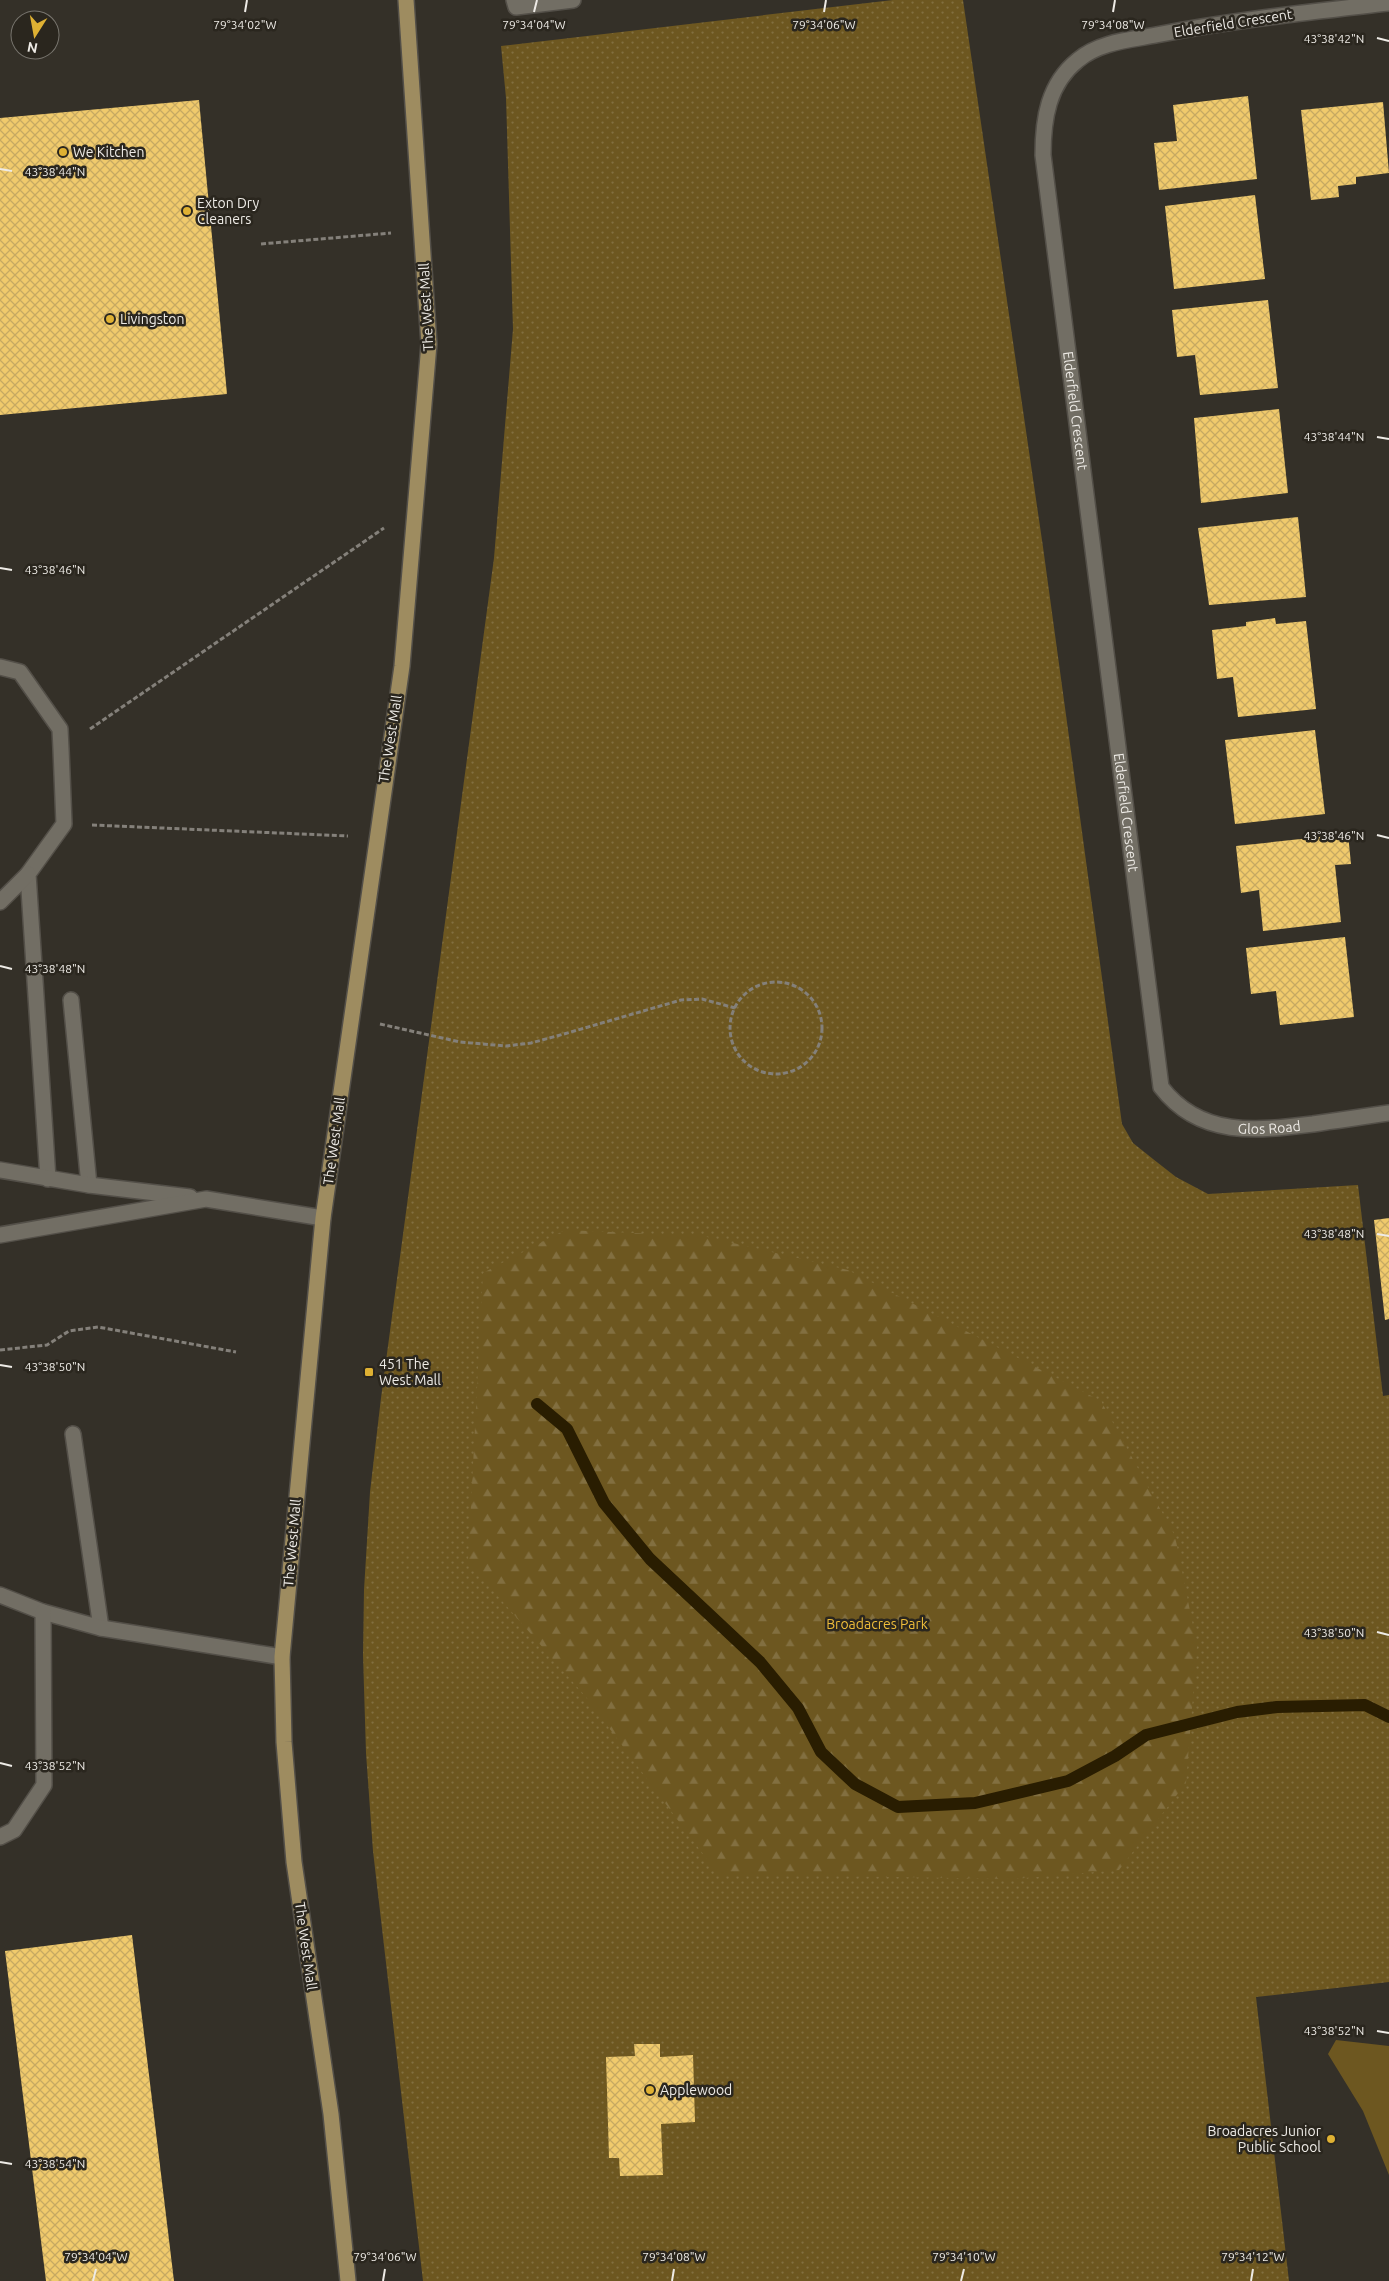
<svg xmlns="http://www.w3.org/2000/svg" width="1389" height="2281" font-family="Ubuntu,sans-serif">
	<defs>
		<pattern id="grass-dots" width="8" height="8" patternUnits="userSpaceOnUse" patternTransform="scale(1.25)"><rect width="8" height="8" fill="#6d5720"/><path d="M2 2h.1M6 6h.1" fill="none" stroke="#826f40" stroke-width="1.8" stroke-linecap="round"/></pattern>
		<pattern id="forest-firs" width="22" height="20" patternUnits="userSpaceOnUse" patternTransform="scale(1.25)"><rect width="22" height="20" fill="#6d5720"/><path d="M5 1l3.5 6h-7zM16 11l3.5 6h-7z" fill="#826f40"/></pattern>
		<pattern id="building-cross-hatch" width="8" height="8" patternUnits="userSpaceOnUse" patternTransform="scale(1.25)"><rect width="8" height="8" fill="#f0ca6c"/><path d="M0 0l8 8M0 8l8-8" fill="none" stroke="#c6a962"/></pattern>
	</defs>
	<rect width="100%" height="100%" fill="#343028"/>
	<path fill="url(#grass-dots)" d="M893,0H963L1043,547L1122,1124L1133,1143L1153,1159L1176,1177L1208,1194L1358,1185L1383,1396L1389,1395V1982L1256,1997L1289,2281H423L373,1851L366,1753L363,1655L364,1590L370,1492L381,1398L494,558L513,329L506,98L501,46Z"/>
	<path fill="url(#forest-firs)" d="M565,1230L703,1236L848,1270L1101,1401L1175,1536L1197,1646L1186,1783L1119,1870L1014,1879L718,1874L586,1697L468,1562L483,1273Z"/>
	<path fill="#6d5720" d="M1336,2040L1389,2046V2175L1363,2111L1328,2054Z"/>
	<g fill="none" stroke-linecap="round" stroke-linejoin="round">
		<path stroke="#291d01" stroke-width="12" d="M537,1404L567,1429L604,1503L650,1559L760,1662L798,1708L821,1752L855,1784L898,1807L975,1803L1068,1781L1115,1756L1146,1735L1237,1712L1277,1707L1365,1705L1389,1717"/>
	</g>
	<g fill="url(#building-cross-hatch)">
		<path d="M1248,96L1257,179L1159,190L1154,143L1177,141L1173,105Z"/>
		<path d="M199,100L227,394L0,415V118Z"/>
		<path d="M1383,102L1389,173L1356,177V184L1338,186L1339,197L1311,200L1301,110Z"/>
		<path d="M1255,195L1265,279L1174,289L1165,206Z"/>
		<path d="M1268,300L1278,388L1200,395L1195,355L1177,357L1172,310Z"/>
		<path d="M1279,409L1288,493L1201,503L1194,418Z"/>
		<path d="M1298,517L1306,597L1209,605L1198,528Z"/>
		<path d="M1275,618L1276,624L1306,621L1316,709L1238,717L1233,677L1217,679L1212,630L1246,626V622Z"/>
		<path d="M1315,730L1325,814L1235,824L1225,740Z"/>
		<path d="M1348,834L1351,864L1335,865L1341,922L1263,931L1259,890L1241,893L1236,846Z"/>
		<path d="M1345,937L1354,1017L1280,1025L1276,991L1251,994L1246,948Z"/>
		<path d="M1389,1218V1319L1385,1320L1374,1220Z"/>
		<path d="M132,1935L174,2281H46L5,1951Z"/>
		<path d="M634,2044H660V2057L693,2055L695,2122L661,2124L663,2175L620,2176L619,2158H609L606,2057L635,2056Z"/>
	</g>
	<g fill="none" stroke-linecap="round" stroke-linejoin="round">
		<g stroke="#534f48" stroke-width="18">
			<g id="minor">
				<path d="M514,0L516,7L573,0"/>
				<path id="s1" d="M1389,3C1311,12 1233,20 1156,35C1130,40 1099,42 1078,60C1048,84 1043,119 1043,155L1161,1087C1200,1138 1257,1131 1313,1124C1338,1120 1364,1117 1389,1113"/>
				<path d="M0,667L20,672L60,729L61,749L64,824L28,874L48,1179"/>
				<path d="M0,902L28,874"/>
				<path d="M71,1000L89,1185"/>
				<path d="M0,1170L89,1185L190,1197"/>
				<path d="M0,1235L206,1199L323,1218"/>
				<path d="M73,1434L101,1628"/>
				<path d="M0,1595L43,1612L101,1628L282,1657"/>
				<path d="M0,1837L14,1830L44,1785L43,1612"/>
			</g>
		</g>
		<g stroke="#534f48" stroke-width="18">
			<path id="major" d="M348,2281L331,2114L294,1862L284,1742L282,1657L323,1218L402,666L429,344L406,0"/>
		</g>
		<g stroke="#84807a" stroke-width="3" stroke-dasharray="5 2.5" stroke-linecap="butt">
			<path d="M261,244L391,233"/>
			<path d="M90,729L384,528"/>
			<path d="M92,825L348,836"/>
			<circle cx="776" cy="1028" r="46"/>
			<path d="M380,1024L460,1042L506,1046L531,1043L564,1034L681,1000L702,999L735,1008"/>
			<path d="M0,1350L47,1345L69,1331L98,1327L236,1352"/>
		</g>
		<use href="#minor" stroke="#726e64" stroke-width="15"/>
		<use href="#major" stroke="#9e8c60" stroke-width="15"/>
	</g>
	<path fill="none" stroke="#eeebe6" stroke-width="2" d="M245,12L247,0M534,12L537,0M824,12L826,0M1113,12L1115,0M1377,38L1389,41M0,169L12,171M1377,437L1389,439M0,568L12,570M1377,835L1389,838M0,966L12,969M1377,1234L1389,1236M0,1365L12,1367M1377,1632L1389,1635M0,1763L12,1766M1377,2031L1389,2033M0,2162L12,2164M93,2281L96,2269M383,2281L385,2269M672,2281L674,2269M961,2281L964,2269M1251,2281L1253,2269"/>
	<g fill="#dfb133" stroke="#2a261e" stroke-width="2">
		<circle cx="63" cy="152" r="5"/>
		<circle cx="187" cy="211" r="5"/>
		<circle cx="110" cy="319" r="5"/>
		<rect x="364" y="1367" width="10" height="10" rx="2.5"/>
		<circle cx="650" cy="2090" r="5"/>
		<circle cx="1331" cy="2139" r="5"/>
	</g>
	<g text-anchor="middle" dominant-baseline="central" stroke-width="5" stroke-linejoin="round" paint-order="stroke">
		<g font-size="14" fill="#eeebe6" stroke="#2a261e">
			<text transform="translate(1233 23) rotate(-9)">Elderfield Crescent</text>
			<text transform="translate(426 307) rotate(-93)">The West Mall</text>
			<text stroke="none"><textPath href="#s1" startOffset="681">Elderfield Crescent</textPath></text>
			<text transform="translate(390 739) rotate(-81)">The West Mall</text>
			<text stroke="none"><textPath href="#s1" startOffset="1086">Elderfield Crescent</textPath></text>
			<text stroke="none"><textPath href="#s1" startOffset="1484">Glos Road</textPath></text>
			<text transform="translate(334 1141) rotate(-82)">The West Mall</text>
			<text transform="translate(292 1543) rotate(-85)">The West Mall</text>
			<text transform="translate(306 1946) rotate(82)">The West Mall</text>
		</g>
		<g font-size="14" fill="#eeebe6" stroke="#2a261e" text-anchor="start">
			<text x="73" y="152">We Kitchen</text>
			<text x="197" y="203">Exton Dry<tspan x="197" dy="16">Cleaners</tspan></text>
			<text x="120" y="319">Livingston</text>
			<text x="379" y="1364">451 The<tspan x="379" dy="16">West Mall</tspan></text>
			<text x="660" y="2090">Applewood</text>
			<text x="1321" y="2131" text-anchor="end">Broadacres Junior<tspan x="1321" dy="16">Public School</tspan></text>
		</g>
		<g font-size="14" fill="#eebd3a" stroke="#2a261e">
			<text x="877" y="1624">Broadacres Park</text>
		</g>
	</g>
	<g font-size="12" text-anchor="middle" fill="#eeebe6" stroke="#2a261e" stroke-width="5" stroke-linejoin="round" paint-order="stroke">
		<text x="245" y="29">79°34'02"W</text>
		<text x="534" y="29">79°34'04"W</text>
		<text x="824" y="29">79°34'06"W</text>
		<text x="1113" y="29">79°34'08"W</text>
		<text x="1334" y="43">43°38'42"N</text>
		<text x="55" y="176">43°38'44"N</text>
		<text x="1334" y="441">43°38'44"N</text>
		<text x="55" y="574">43°38'46"N</text>
		<text x="1334" y="840">43°38'46"N</text>
		<text x="55" y="973">43°38'48"N</text>
		<text x="1334" y="1238">43°38'48"N</text>
		<text x="55" y="1371">43°38'50"N</text>
		<text x="1334" y="1637">43°38'50"N</text>
		<text x="55" y="1770">43°38'52"N</text>
		<text x="1334" y="2035">43°38'52"N</text>
		<text x="55" y="2168">43°38'54"N</text>
		<text x="96" y="2261">79°34'04"W</text>
		<text x="385" y="2261">79°34'06"W</text>
		<text x="674" y="2261">79°34'08"W</text>
		<text x="964" y="2261">79°34'10"W</text>
		<text x="1253" y="2261">79°34'12"W</text>
	</g>
	<g transform="translate(35 35) rotate(191)"><circle r="24" fill="#2a261e" stroke="#78756e"/>
	<path d="M0-4L9 19L0 12L-9 19Z" fill="#dfb133"/>
	<text y="-8" font-size="14" font-weight="bold" text-anchor="middle" fill="#eeebe6">N</text>
	</g>
</svg>
